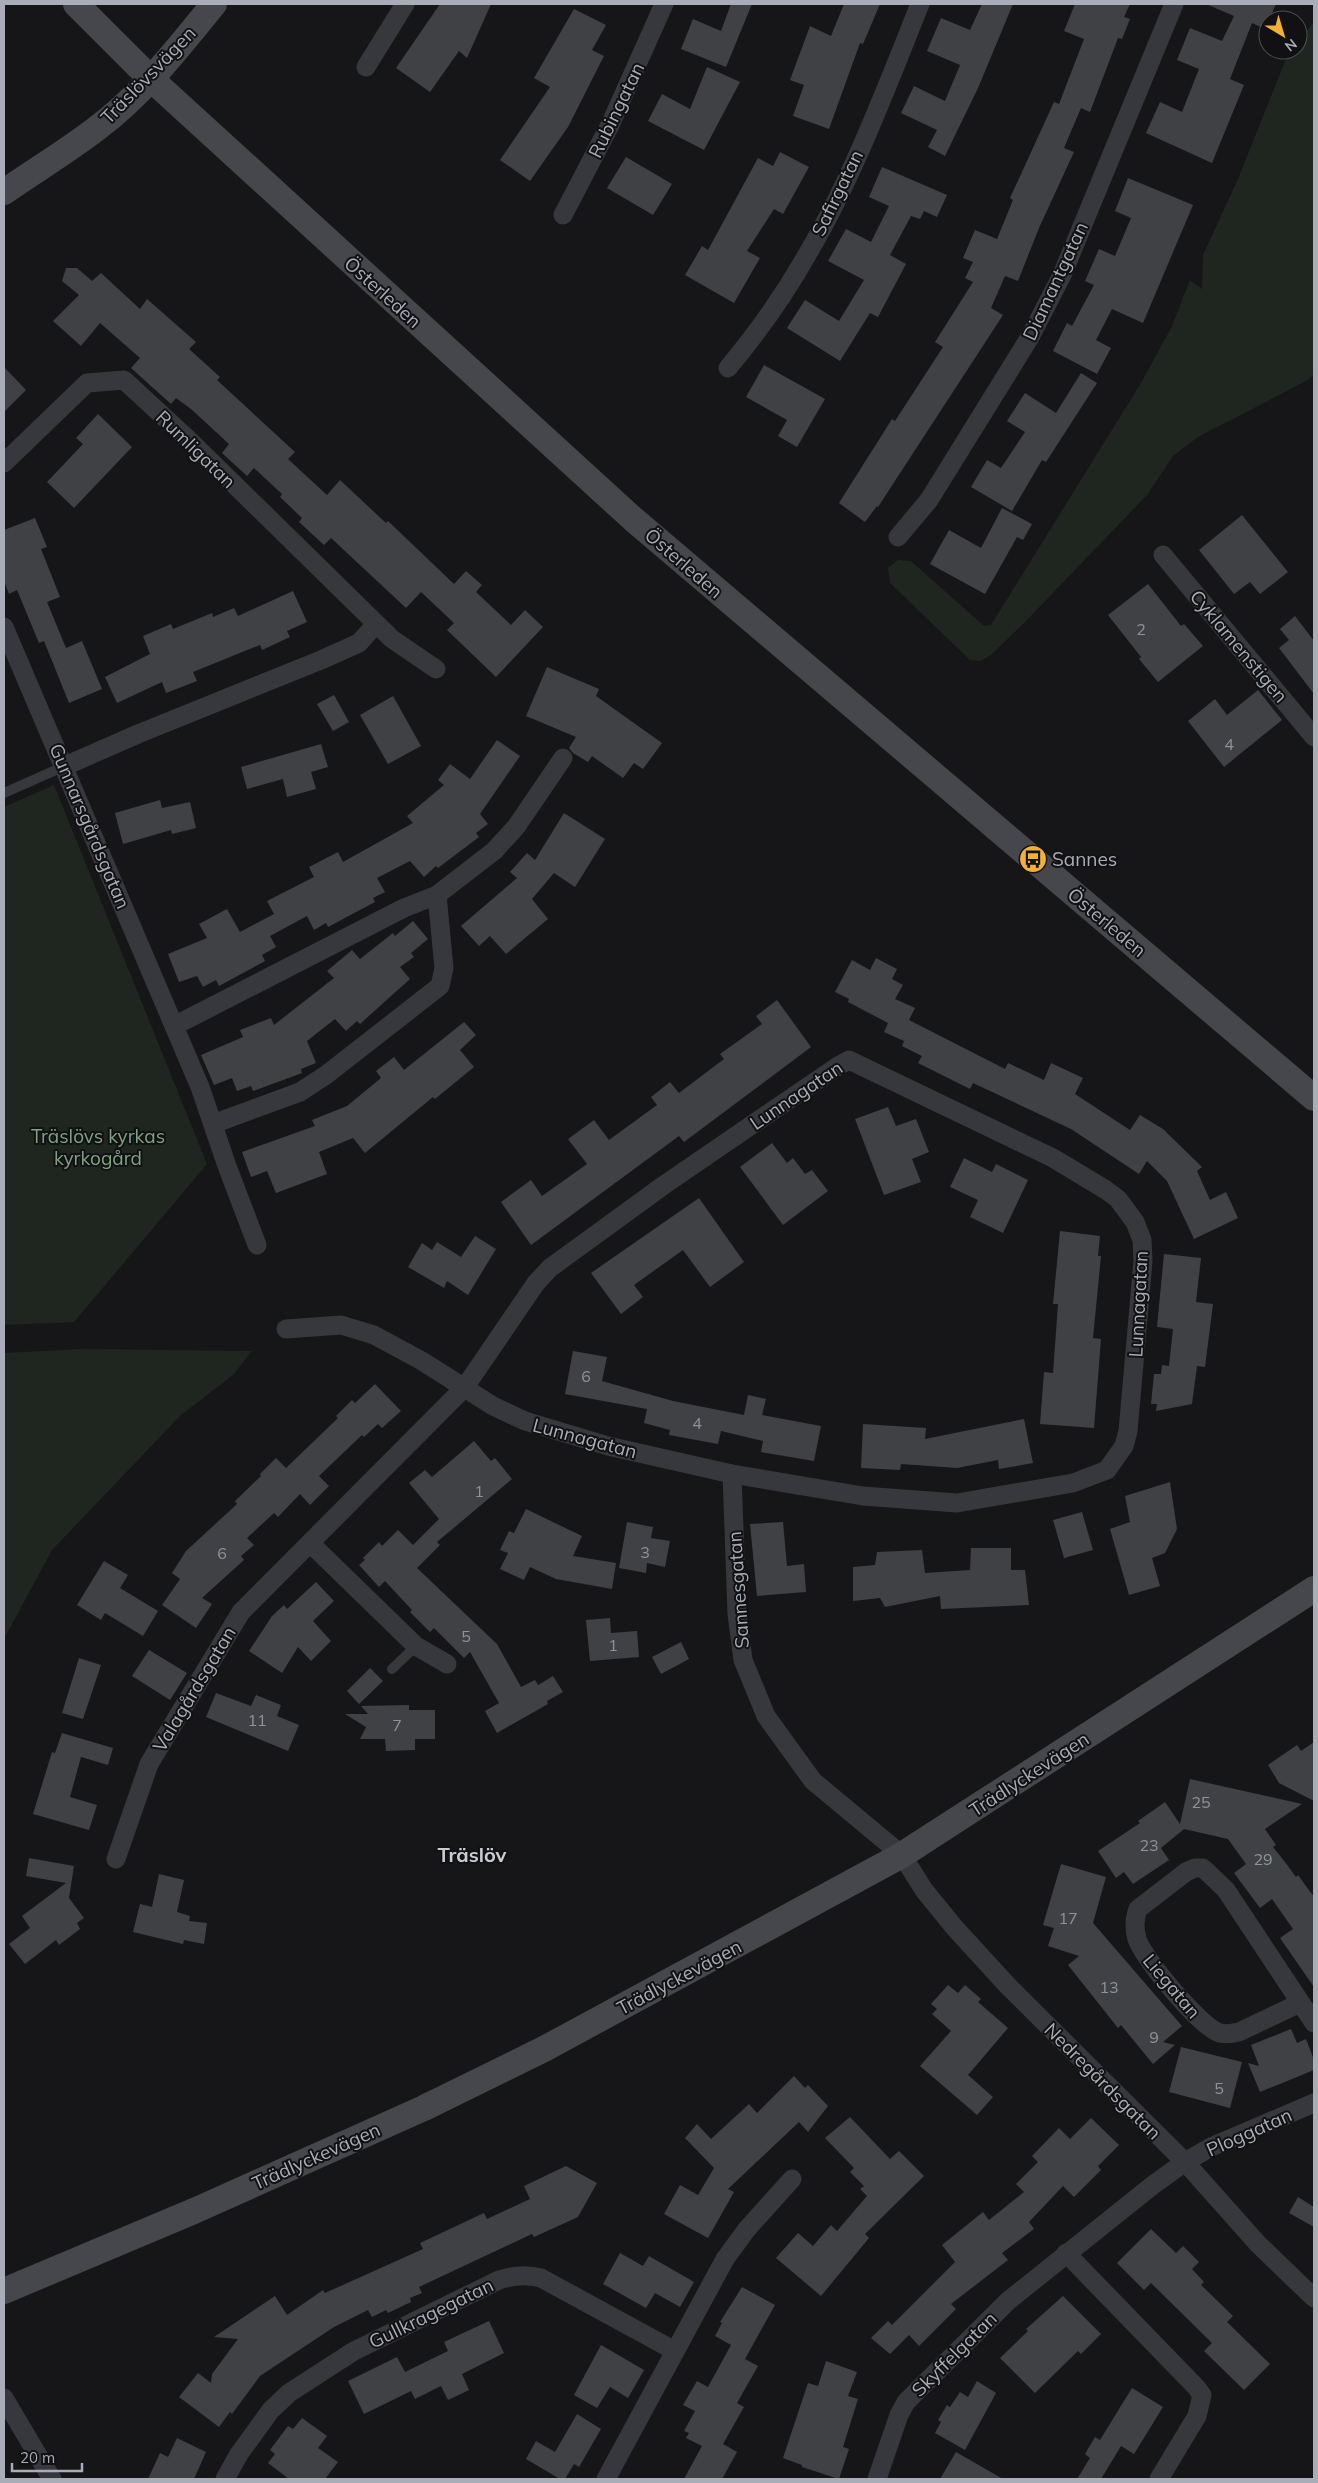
<svg xmlns="http://www.w3.org/2000/svg" width="1318" height="2483" font-family="Mulish,sans-serif">
	<rect width="100%" height="100%" fill="#161618"/>
	<g fill="#1e261f">
		<path d="M1314,22V374L1308,380L1198,437L1173,456L1148,494L1025,622L991,655L980,661L970,660L890,583L888,568L898,560L911,561L984,626L991,625L1141,383L1172,326L1190,280L1202,289L1203,255L1238,179L1288,54L1291,50H1298V42Z"/>
		<path d="M54,785L207,1164L74,1322L4,1325V807Z"/>
		<path d="M82,1349L252,1351L233,1375L181,1415L52,1550L4,1639V1353Z"/>
	</g>
	<g fill="#404145">
		<path d="M440,4H491L467,58L459,51L430,92L396,68Z"/>
		<path d="M731,4H752L726,67L681,49L693,19L721,31Z"/>
		<path d="M844,4H880L863,44L860,43L829,129L793,116L804,85L790,80L810,26L831,36Z"/>
		<path d="M982,4H1013L978,88L945,156L928,147L937,130L901,113L914,86L945,101L960,65L927,51L941,18L970,30Z"/>
		<path d="M1075,4H1130L1124,17L1130,19L1122,39L1118,38L1090,112L1081,108L1064,148L1074,152L1039,228L1018,281L1005,276L991,308L1003,315L878,507L877,506L865,522L839,503L892,419L895,421L943,347L935,342L973,282L965,278L973,262L963,258L975,230L997,239L1013,200L1010,198L1054,102L1059,104L1084,39L1064,31Z"/>
		<path d="M1206,4H1276L1265,29L1252,23L1230,79L1244,85L1212,163L1146,133L1160,102L1182,112L1199,69L1177,60L1190,28L1222,41L1234,16Z"/>
		<path d="M574,9L606,25L592,50L604,56L568,127L530,181L500,160L550,87L534,78Z"/>
		<path d="M707,67L740,82L704,150L648,121L662,94L690,109Z"/>
		<path d="M780,152L809,167L783,214L774,209L747,251L760,258L734,303L685,275L702,246L708,250L758,158L773,166Z"/>
		<path d="M626,157L672,184L653,215L607,188Z"/>
		<path d="M882,167L947,195L937,217L924,211L920,219L911,216L890,255L906,264L878,317L870,313L840,361L787,328L805,300L839,321L864,280L828,261L846,229L871,242L889,206L869,197Z"/>
		<path d="M1128,178L1193,205L1143,323L1112,309L1096,340L1111,348L1097,374L1053,351L1067,323L1072,326L1094,285L1085,281L1099,249L1115,256L1131,218L1115,211Z"/>
		<path d="M66,268H77L92,281L101,273L140,309L147,299L196,342L189,349L220,377L217,380L295,452L288,459L327,495L340,480L386,523L388,521L454,584L466,571L482,585L476,592L511,625L525,610L543,627L496,677L447,630L454,623L421,592L406,608L331,538L324,545L299,522L302,518L280,497L282,494L254,468L247,476L222,453L229,444L191,409L176,398L171,404L131,368L140,358L100,323L81,346L53,321L79,295L62,281Z"/>
		<path d="M764,365L825,399L797,447L778,436L787,420L746,397Z"/>
		<path d="M4,367L26,390L4,412Z"/>
		<path d="M1081,373L1097,383L1046,462L1042,460L1012,511L971,487L987,460L1001,468L1025,432L1007,421L1025,393L1056,413Z"/>
		<path d="M98,414L132,447L74,508L47,482L83,444L76,438Z"/>
		<path d="M1002,508L1032,524L1023,540L1017,537L985,594L930,564L949,530L981,548Z"/>
		<path d="M1242,515L1288,572L1260,594L1250,582L1234,594L1199,550Z"/>
		<path d="M35,518L47,547L41,549L60,597L47,602L66,648L82,641L102,689L69,703L44,641L39,643L17,590L9,594L4,581V530Z"/>
		<path d="M1148,584L1181,626L1184,624L1203,646L1158,682L1139,659L1141,657L1108,615Z"/>
		<path d="M293,591L307,622L287,631L290,637L262,650L260,645L193,672L197,681L166,693L162,682L117,703L105,677L150,654L143,636L171,624L173,629L212,613L213,617L234,608L238,616Z"/>
		<path d="M1295,616L1314,641V694L1279,648L1289,640L1280,629Z"/>
		<path d="M547,667L599,689L596,696L662,743L643,769L634,763L623,778L592,756L588,762L573,753L569,748L576,737L526,716Z"/>
		<path d="M1258,690L1282,720L1224,767L1188,721L1215,699L1227,715Z"/>
		<path d="M334,695L349,722L333,731L317,704Z"/>
		<path d="M393,696L421,746L388,764L360,715Z"/>
		<path d="M497,740L520,756L480,814L488,824L476,833L479,837L438,868L436,866L424,877L410,861L377,878L385,892L373,898L375,902L328,927L326,923L314,930L307,916L270,936L276,947L262,955L265,961L219,986L216,980L203,987L197,976L179,982L168,954L207,938L199,924L227,909L240,932L274,914L267,901L314,877L309,867L338,852L343,862L413,823L407,816L444,785L438,780L450,764L470,779Z"/>
		<path d="M321,744L328,767L311,772L316,789L287,797L283,779L247,789L241,767Z"/>
		<path d="M160,800L162,808L190,802L196,828L172,834L171,830L123,844L115,813Z"/>
		<path d="M564,813L605,839L575,887L554,873L532,899L548,919L506,954L490,936L479,946L461,926L517,878L510,872L527,853L535,860Z"/>
		<path d="M413,921L428,939L411,953L414,957L400,967L410,979L360,1024L357,1021L346,1031L335,1019L307,1041L316,1063L301,1069L302,1073L253,1091L251,1086L237,1091L232,1078L214,1085L201,1055L243,1037L240,1030L271,1018L274,1025L334,978L327,971L352,950L360,959L393,933L395,936Z"/>
		<path d="M876,958L897,969L892,979L903,985L895,999L915,1008L909,1020L1005,1069L1008,1063L1044,1080L1051,1063L1083,1078L1075,1094L1130,1130L1140,1115L1163,1129L1202,1167L1197,1171L1210,1200L1226,1192L1238,1218L1194,1239L1167,1181L1147,1161L1139,1174L1071,1129L973,1083L970,1089L918,1063L922,1056L902,1046L904,1041L884,1032L888,1023L848,1002L849,999L835,992L852,960L870,970Z"/>
		<path d="M777,1000L811,1047L684,1142L679,1136L531,1245L501,1202L531,1180L542,1196L587,1164L568,1139L594,1120L609,1140L657,1105L651,1097L670,1082L679,1093L724,1059L720,1054L762,1024L756,1016Z"/>
		<path d="M464,1022L476,1035L460,1050L474,1067L435,1099L433,1097L365,1153L353,1138L319,1152L327,1174L276,1193L267,1171L251,1177L242,1152L315,1126L312,1120L347,1106L381,1078L376,1071L394,1057L404,1070Z"/>
		<path d="M888,1107L896,1126L916,1119L929,1152L912,1159L921,1182L884,1195L855,1119Z"/>
		<path d="M772,1143L787,1163L793,1158L805,1174L812,1170L828,1191L783,1225L740,1167Z"/>
		<path d="M964,1158L992,1172L996,1164L1028,1180L1003,1233L970,1217L978,1200L950,1187Z"/>
		<path d="M699,1198L744,1262L710,1287L683,1250L634,1285L643,1297L621,1314L591,1273Z"/>
		<path d="M1060,1231L1100,1236L1098,1256H1101L1093,1338L1101,1339L1094,1428L1040,1424L1044,1372L1053,1373L1058,1304H1053Z"/>
		<path d="M475,1236L496,1249L468,1295L447,1281L444,1288L408,1267L422,1243L432,1250L437,1242L461,1257Z"/>
		<path d="M1164,1254L1201,1258L1196,1302L1213,1304L1205,1367L1197,1366L1192,1404L1156,1411L1157,1404H1151L1154,1374H1161L1162,1365L1169,1366L1173,1329L1157,1327Z"/>
		<path d="M573,1351L607,1357L602,1381L673,1401L744,1415L748,1395L766,1399L762,1415L821,1426L814,1461L761,1452L763,1441L721,1431L718,1444L669,1435L670,1430L644,1423L647,1409L565,1394Z"/>
		<path d="M375,1384L401,1411L382,1428L378,1424L364,1437L362,1435L319,1476L329,1486L310,1505L300,1494L278,1517L274,1513L247,1538L254,1545L241,1556L244,1560L202,1598L212,1604L196,1628L162,1605L180,1579L172,1573L186,1551L237,1504L235,1501L261,1476L260,1474L276,1458L286,1468L338,1418L336,1416L352,1400L355,1403Z"/>
		<path d="M1024,1419L1033,1463L999,1469L998,1460L957,1468L901,1464L900,1470L861,1468L863,1424L926,1428L925,1439Z"/>
		<path d="M474,1441L491,1461L495,1458L512,1479L437,1542L440,1545L417,1568L497,1644L521,1687L535,1680L538,1685L553,1676L563,1692L547,1701L548,1704L497,1733L485,1711L499,1703L470,1652L464,1658L434,1628L430,1632L410,1612L412,1610L385,1581L379,1587L359,1565L365,1560L363,1558L379,1542L382,1546L398,1530L413,1545L439,1519L409,1483L425,1470L432,1477Z"/>
		<path d="M1170,1482L1177,1529L1165,1553L1152,1558L1160,1586L1129,1595L1110,1529L1130,1522L1125,1496Z"/>
		<path d="M526,1509L582,1536L573,1556L616,1563L612,1589L556,1579L530,1567L524,1580L500,1569L508,1553L500,1550L509,1531L514,1533Z"/>
		<path d="M1082,1512L1093,1550L1064,1558L1053,1520Z"/>
		<path d="M627,1522L653,1527L651,1538L670,1541L665,1567L647,1563L646,1573L619,1568Z"/>
		<path d="M783,1522L787,1566L804,1564L806,1592L757,1596L750,1524Z"/>
		<path d="M971,1548H1011V1570H1025L1029,1605L941,1609L940,1596L885,1607L880,1598L853,1601V1567L875,1565L877,1552L922,1550L925,1573L970,1570Z"/>
		<path d="M104,1561L128,1575L120,1588L158,1611L143,1636L105,1613L101,1620L77,1605Z"/>
		<path d="M316,1582L334,1601L313,1621L331,1641L311,1661L298,1647L282,1673L249,1651L272,1616L284,1605L287,1609Z"/>
		<path d="M610,1618L611,1633L637,1631L639,1657L590,1661L586,1620Z"/>
		<path d="M681,1642L689,1659L661,1674L652,1657Z"/>
		<path d="M149,1650L187,1673L170,1700L132,1676Z"/>
		<path d="M79,1658L101,1665L83,1719L62,1713Z"/>
		<path d="M370,1668L383,1681L359,1704L347,1691Z"/>
		<path d="M216,1693L251,1706L256,1695L281,1705L277,1716L299,1725L288,1751L206,1717Z"/>
		<path d="M409,1705V1710H435V1739H415V1750L386,1751L385,1739H360L366,1727L345,1714H368L361,1706Z"/>
		<path d="M62,1733L113,1748L108,1765L81,1757L70,1797L97,1805L89,1830L33,1814L52,1752L55,1753Z"/>
		<path d="M1314,1742V1801L1279,1783L1268,1765L1297,1745L1301,1751Z"/>
		<path d="M1190,1779L1302,1804L1265,1829L1276,1845L1273,1847L1285,1862L1296,1877L1298,1875L1314,1897V1987L1280,1938L1293,1929L1272,1899L1260,1908L1234,1873L1246,1864L1228,1839L1184,1829L1161,1848L1169,1860L1133,1884L1124,1872L1116,1878L1098,1851L1140,1823L1138,1821L1165,1802L1180,1824Z"/>
		<path d="M29,1858L74,1866L69,1898L84,1918L77,1923L80,1929L59,1945L56,1940L25,1964L9,1944L30,1928L22,1916L66,1883L26,1876Z"/>
		<path d="M1061,1864L1106,1877L1093,1923L1182,2026L1163,2042L1175,2045L1153,2064L1121,2025L1118,2028L1068,1965L1079,1956L1048,1946L1054,1928L1043,1925Z"/>
		<path d="M159,1874L184,1880L177,1912L190,1916L189,1921L207,1923L204,1944L184,1940L183,1944L133,1932L140,1904L152,1907Z"/>
		<path d="M948,1985L958,1993L965,1985L981,1999L978,2002L1008,2028L968,2075L993,2097L977,2115L920,2066L951,2031L932,2014L937,2009L931,2004Z"/>
		<path d="M1291,2029L1297,2043L1306,2039L1314,2060V2070L1260,2092L1248,2063L1259,2066L1251,2045Z"/>
		<path d="M1181,2047L1242,2062L1230,2108L1169,2092Z"/>
		<path d="M794,2076L805,2088L808,2085L828,2106L808,2132L799,2122L728,2189L734,2192L708,2238L664,2214L680,2185L698,2195L714,2168L685,2138L697,2124L711,2139L749,2104L757,2113Z"/>
		<path d="M850,2117L890,2159L899,2151L924,2176L865,2234L869,2238L821,2296L776,2258L798,2233L813,2246L831,2225L837,2231L867,2196L860,2189L864,2186L850,2172L854,2168L825,2138Z"/>
		<path d="M1091,2118L1119,2145L1098,2166L1101,2170L1074,2197L1063,2186L1029,2222L1034,2229L1002,2253L1008,2260L951,2304L956,2309L919,2346L909,2335L890,2354L871,2338L888,2321L892,2325L955,2262L942,2245L983,2212L989,2220L1024,2192L1016,2184L1038,2162L1032,2156L1059,2128L1070,2139Z"/>
		<path d="M566,2166L597,2183L578,2217L534,2237L532,2234L419,2287L422,2293L410,2298L411,2302L388,2313L386,2310L372,2317L368,2310L334,2327L260,2376L232,2414L230,2412L219,2427L179,2397L198,2373L211,2383L212,2374L238,2339L214,2337L275,2296L287,2315L323,2290L325,2293L423,2249L420,2243L484,2213L487,2219L530,2199L524,2186Z"/>
		<path d="M1298,2197L1314,2207V2227L1289,2213Z"/>
		<path d="M1151,2229L1176,2253L1183,2246L1199,2262L1192,2269L1204,2282L1201,2285L1233,2316L1227,2322L1270,2364L1244,2390L1204,2351L1212,2343L1151,2283L1144,2290L1117,2263Z"/>
		<path d="M620,2253L643,2266L649,2256L694,2282L680,2307L655,2293L646,2308L603,2284Z"/>
		<path d="M742,2287L775,2305L745,2359L758,2366L737,2403L744,2407L723,2444L737,2452L722,2479H684L702,2446L686,2438L689,2433L684,2431L695,2411L683,2405L697,2381L708,2387L731,2345L715,2336L722,2323L720,2322Z"/>
		<path d="M1063,2296L1101,2334L1081,2354L1078,2351L1035,2393L1000,2358L1028,2331L1026,2329Z"/>
		<path d="M489,2321L504,2353L462,2374L469,2390L448,2400L441,2386L415,2399L411,2391L364,2414L348,2381L397,2357L405,2372L448,2351L444,2342Z"/>
		<path d="M601,2345L644,2370L628,2398L610,2387L597,2408L574,2395Z"/>
		<path d="M826,2361L857,2372L848,2396L858,2399L843,2447L849,2449L839,2479L802,2467V2465L783,2458L808,2383L818,2386Z"/>
		<path d="M977,2381L996,2393L965,2450L935,2433L941,2422L938,2420L947,2405L950,2407L960,2392L968,2397Z"/>
		<path d="M1132,2388L1163,2407L1134,2454L1121,2446L1101,2479H1077L1090,2458L1085,2454L1095,2437L1100,2440Z"/>
		<path d="M577,2414L601,2429L579,2467L574,2464L565,2479H560L526,2459L536,2441L555,2452Z"/>
		<path d="M302,2418L327,2436L318,2448L338,2462L325,2479H289L268,2463L275,2454L270,2450L288,2426L293,2429Z"/>
		<path d="M177,2438L206,2452L194,2479H148L160,2453L168,2457Z"/>
		<path d="M956,2452L1003,2479H940Z"/>
	</g>
	<g fill="none" stroke-linecap="round" stroke-linejoin="round">
		<g stroke="#37383d" stroke-width="10">
			<path d="M4,793L65,766"/>
			<path d="M392,1669L416,1646"/>
		</g>
		<g stroke="#37383d" stroke-width="19">
			<path d="M366,67L405,4"/>
			<path d="M563,215L610,125L664,4"/>
			<path d="M728,368C758,332 785,294 808,253C853,177 887,86 920,4"/>
			<path d="M4,463L87,383L124,380L190,441L392,639L436,669"/>
			<path d="M898,537L929,500L1030,337L1062,275L1174,4"/>
			<path d="M1163,555L1314,737"/>
			<path d="M4,627L200,1087L227,1166L257,1245"/>
			<path d="M65,766L138,734L321,660L359,643L376,624"/>
			<path d="M174,1026L404,908L437,895L494,851L516,827L563,758"/>
			<path d="M213,1124L300,1092L326,1075L440,986L444,968L437,895"/>
			<path d="M732,1474L737,1614L743,1660L766,1716L813,1781L902,1855L924,1890L954,1927L1008,1986L1185,2162L1258,2244L1314,2298"/>
			<path d="M310,1543L416,1646L447,1664"/>
			<path d="M116,1859L149,1764L241,1612L465,1387L536,1283L550,1268L664,1185L838,1066L849,1060L1053,1158L1106,1190L1118,1199L1135,1222L1142,1240L1143,1261L1128,1431L1124,1446L1107,1470L1073,1483L957,1503L863,1496L732,1474L608,1446L525,1421L493,1406L422,1361L374,1335L341,1325L286,1329"/>
			<path d="M1300,2003L1239,2032C1233,2033 1227,2035 1220,2033C1201,2028 1143,1958 1137,1939C1134,1928 1134,1919 1138,1909L1186,1872L1195,1868H1203L1226,1890L1314,2023"/>
			<path d="M1066,2253L1196,2387L1202,2395L1197,2416L1159,2479"/>
			<path d="M4,2398L52,2479"/>
			<path d="M225,2479L239,2454L271,2410L289,2393L354,2351L499,2280C514,2275 526,2274 541,2278L675,2351"/>
			<path d="M606,2479L725,2259L747,2229L792,2179"/>
			<path d="M877,2479L899,2415L906,2402L1008,2301L1153,2185L1185,2162L1211,2147L1314,2103"/>
		</g>
		<g stroke="#45474d" stroke-width="26">
			<path d="M76,4L150,78L633,519L1314,1098"/>
			<path d="M4,192C34,171 66,152 96,129C142,95 178,48 214,4"/>
			<path d="M4,2291L194,2211L424,2108L544,2049L902,1855L1314,1589"/>
		</g>
	</g>
	<defs>
		<g id="bus-disc" transform="scale(1.4375)"><circle r="9.5" fill="#f2b134" stroke="#111113"/><path d="M-5-6H5V4H4V6H2V4H-2V6H-4V4H-5ZM-3.5-4V0h7V-4ZM-3.5 1.2v1.5H-2V1.2ZM2 1.2v1.5H3.5V1.2Z" fill="#111"/></g>
	</defs>
	<g fill-rule="evenodd">
		<use href="#bus-disc" x="1033" y="859"/>
	</g>
	<g text-anchor="middle" dominant-baseline="central" stroke-width="4" stroke-linejoin="round" paint-order="stroke">
		<g font-size="16" fill="#8e929b">
			<text x="1141" y="629">2</text>
			<text x="1229" y="744">4</text>
			<text x="586" y="1376">6</text>
			<text x="697" y="1423">4</text>
			<text x="479" y="1491">1</text>
			<text x="645" y="1552">3</text>
			<text x="222" y="1553">6</text>
			<text x="466" y="1636">5</text>
			<text x="613" y="1645">1</text>
			<text x="257" y="1720">11</text>
			<text x="397" y="1725">7</text>
			<text x="1201" y="1802">25</text>
			<text x="1149" y="1845">23</text>
			<text x="1263" y="1859">29</text>
			<text x="1068" y="1918">17</text>
			<text x="1109" y="1987">13</text>
			<text x="1154" y="2037">9</text>
			<text x="1219" y="2088">5</text>
		</g>
		<g font-size="19" fill="#a8adb8" stroke="#111113">
			<text transform="translate(148 75) rotate(-46)">Träslövsvägen</text>
			<text transform="translate(616 110) rotate(-64)">Rubingatan</text>
			<text transform="translate(837 193) rotate(-64)">Safirgatan</text>
			<text transform="translate(1055 281) rotate(-65)">Diamantgatan</text>
			<text transform="translate(383 292) rotate(42)">Österleden</text>
			<text transform="translate(196 449) rotate(44)">Rumligatan</text>
			<text transform="translate(684 563) rotate(41)">Österleden</text>
			<text transform="translate(1239 646) rotate(50)">Cyklamenstigen</text>
			<text transform="translate(90 826) rotate(67)">Gunnarsgårdsgatan</text>
			<text transform="translate(1107 922) rotate(40)">Österleden</text>
			<text transform="translate(796 1095) rotate(-34)">Lunnagatan</text>
			<text transform="translate(1138 1304) rotate(-87)">Lunnagatan</text>
			<text transform="translate(585 1438) rotate(15)">Lunnagatan</text>
			<text transform="translate(738 1590) rotate(-94)">Sannesgatan</text>
			<text transform="translate(194 1689) rotate(-59)">Valagårdsgatan</text>
			<text transform="translate(1029 1774) rotate(-33)">Trädlyckevägen</text>
			<text transform="translate(679 1977) rotate(-28)">Trädlyckevägen</text>
			<text transform="translate(1172 1986) rotate(50)">Liegatan</text>
			<text transform="translate(1103 2081) rotate(45)">Nedregårdsgatan</text>
			<text transform="translate(1249 2132) rotate(-24)">Ploggatan</text>
			<text transform="translate(316 2156) rotate(-24)">Trädlyckevägen</text>
			<text transform="translate(431 2313) rotate(-26)">Gullkragegatan</text>
			<text transform="translate(954 2354) rotate(-45)">Skyffelgatan</text>
		</g>
		<g font-size="19" fill="#a8adb8" stroke="#111113" text-anchor="start">
			<text x="1052" y="859">Sannes</text>
		</g>
		<g font-size="19" fill="#7fa381" stroke="#111113">
			<text x="98" y="1136">Träslövs kyrkas<tspan x="98" dy="22">kyrkogård</tspan></text>
		</g>
		<g font-size="20" font-weight="bold" fill="#c9ccd4" stroke="#111113">
			<text x="472" y="1854">Träslöv</text>
		</g>
	</g>
	<rect width="1318" height="2483" fill="none" stroke="#a8adb8" stroke-width="10"/>
	<g transform="translate(1283 35) rotate(142)"><circle r="24" fill="#111113" stroke="#4d4f55"/>
	<path d="M0-4L9 19L0 12L-9 19Z" fill="#f2b134"/>
	<text y="-8" font-size="14" font-weight="bold" text-anchor="middle" fill="#a8adb8">N</text>
	</g>
	<path d="M12 2463v8h70v-8" fill="none" stroke="#a8adb8" stroke-width="2.5"/>
	<text x="20" y="2463" font-size="15" fill="#a8adb8" stroke="#111113" stroke-width="4" paint-order="stroke">20 m</text>
</svg>
